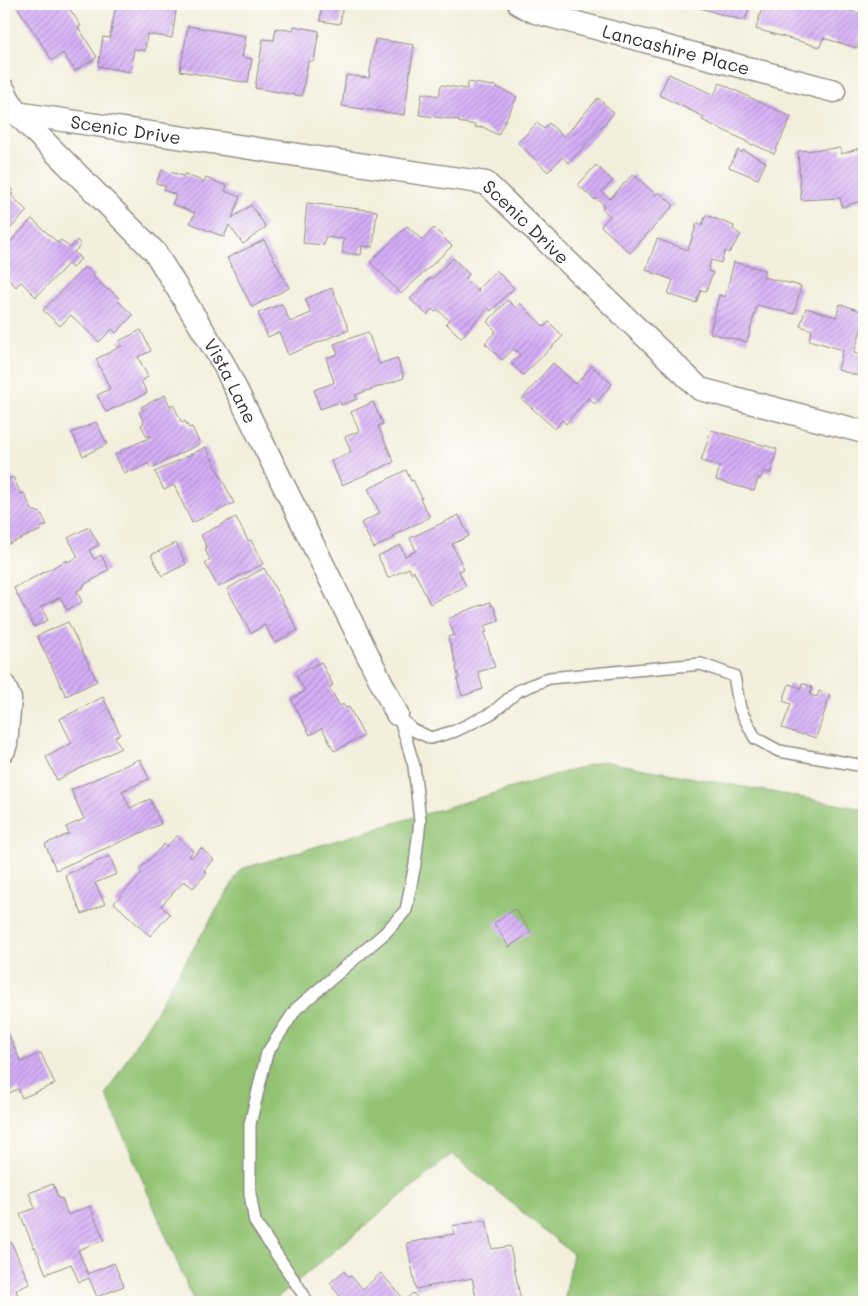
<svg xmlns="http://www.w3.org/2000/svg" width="868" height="1306" font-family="Mali,sans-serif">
	<defs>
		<pattern id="building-hatch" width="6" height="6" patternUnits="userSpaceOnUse" patternTransform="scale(1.25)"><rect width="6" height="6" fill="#d5aef7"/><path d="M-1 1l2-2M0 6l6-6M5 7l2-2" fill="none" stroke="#ad8ec8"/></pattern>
	</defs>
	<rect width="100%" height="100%" fill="#fdfcf7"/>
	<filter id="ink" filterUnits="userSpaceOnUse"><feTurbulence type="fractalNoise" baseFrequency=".02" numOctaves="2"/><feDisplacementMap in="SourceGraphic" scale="10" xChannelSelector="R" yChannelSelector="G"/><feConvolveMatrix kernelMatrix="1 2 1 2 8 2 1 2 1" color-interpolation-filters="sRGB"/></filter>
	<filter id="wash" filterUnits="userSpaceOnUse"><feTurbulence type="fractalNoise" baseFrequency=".0096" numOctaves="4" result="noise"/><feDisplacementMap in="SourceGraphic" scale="20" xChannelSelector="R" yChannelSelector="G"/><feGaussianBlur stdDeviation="1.12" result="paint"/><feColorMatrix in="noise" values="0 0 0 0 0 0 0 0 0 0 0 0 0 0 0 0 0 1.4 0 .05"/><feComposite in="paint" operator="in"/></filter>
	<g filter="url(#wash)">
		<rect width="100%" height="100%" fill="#f3efdc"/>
		<path fill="#92c272" stroke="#5e764e" d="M602,761L864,809V1302H564L573,1254L452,1154L272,1302H194L106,1094L241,869Z"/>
		<g id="blocks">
			<g fill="url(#building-hatch)">
				<path d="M18,4H71L73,6L69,8L81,26L78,27L97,57L75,71L63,53L52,60L16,5Z"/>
				<path d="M116,4H177L172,38L147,34L145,51L134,49L130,72L98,66L103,37L110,38Z"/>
				<path d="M322,4H343L340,24L320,21Z"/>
				<path d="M686,4H750L745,21Z"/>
				<path d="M763,4H832V6L864,15V24L857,48L823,38L820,47L756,29Z"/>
				<path d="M188,26L246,36L242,57L252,59L248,83L180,71Z"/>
				<path d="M294,26L319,31L314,61H308L302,96L255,88L263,39L274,40L276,28L293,31Z"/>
				<path d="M375,39L414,45L404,115L342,106L346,75L369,78Z"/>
				<path d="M669,74L714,95L720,83L791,117L774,154L753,144L752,145L746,142V141L702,120L704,117L659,95Z"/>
				<path d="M468,82L493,86V85L517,97L498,135L481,126V128L475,127L476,125L458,122L459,120L419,115L422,93L439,96L441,85L467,89Z"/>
				<path d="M598,98L614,113L569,163L562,157L548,172L518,143L537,123L544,129L549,123L564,137Z"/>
				<path d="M864,147V200L842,207L840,198L801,200L798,151L841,148V154Z"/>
				<path d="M738,150L742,153L743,150L766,162L758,179L729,167Z"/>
				<path d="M596,165L613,181L602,192L610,199L633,174L656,195L659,192L674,205L630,253L601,226L610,216L602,209L604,205L596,198L595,200L578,185Z"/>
				<path d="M162,170L170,173L171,172L183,176L185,174L204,182L206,178L227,186L225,191L240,197L232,218L251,205L266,227L243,244L229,225L224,237L190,223L195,213L172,204L176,195L164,190L165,186L156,183Z"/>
				<path d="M4,182L14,192L11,195L27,211L4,235Z"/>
				<path d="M307,203L377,211L373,247L362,246L361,255L342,253L344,239L325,237L324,245L303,243Z"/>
				<path d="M706,215L734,226L733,229L741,235L729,253L725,251L721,263L711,260L708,271L713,273L706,291L701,290L696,303L668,294L673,280L646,270L657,239L688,250L697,223L702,225Z"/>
				<path d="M32,219L58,243L61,240L70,248L77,240L81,245L74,252L81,259L72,268L68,264L36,297L21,282L16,287L4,275V260L6,257L4,255V248Z"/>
				<path d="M407,226L422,240L434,228L452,246L401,294L370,262Z"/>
				<path d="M264,240L289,288L252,307L227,258Z"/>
				<path d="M453,258L469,274L465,279L478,292L479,290L478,289L496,270L514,288L491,311L488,308L461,338L446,323L449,320L438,310L435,312L432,309L427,315L410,299L430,278L432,279Z"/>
				<path d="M734,262L765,270L763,277L801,286L794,314L757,305L747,342L710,333L719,295L725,297Z"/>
				<path d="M84,268L86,269L87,268L95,275L93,277L108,290L109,289L119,298L117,300L133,315L116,333L112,329L99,342L71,315L60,326L43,310Z"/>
				<path d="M332,288L349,330L288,355L279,332L268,337L258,313L282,304L290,322L311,313L305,299Z"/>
				<path d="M508,300L516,308L520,303L544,327L549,322L563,336L523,375L511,363L520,355L514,349L502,360L485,343L496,331L487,322Z"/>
				<path d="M840,304L864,312V319L854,353L864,356L859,376L838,370L843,350L809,340L812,330L800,326L806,308L836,317Z"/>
				<path d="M141,330L151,351L138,357L148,377L141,381L147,393L106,412L97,395L110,389L96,359L122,346L119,341Z"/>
				<path d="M368,332L379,364L397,358L404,378L355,395L357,399L341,405L340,402L320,409L314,390L333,383L334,382L326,358L338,354L334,344Z"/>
				<path d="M553,363L576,384L592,366L612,384L595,404L588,398L566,424L562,420L555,429L522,399Z"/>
				<path d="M165,395L170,406L173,404L182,423L185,421L189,428L192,427L200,444L151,468L148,463L131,472L130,470L124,473L115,455L121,452L120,451L151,437L150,435L147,437L141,425L144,423L139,412L143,410L141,407Z"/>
				<path d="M373,402L383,424L378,426L394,462L342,485L331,461L351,452L345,437L359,431L351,412Z"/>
				<path d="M96,422L107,444L83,456L72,433Z"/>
				<path d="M711,430L777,449L771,473L764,471L761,478H758L754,491L716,480L720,466L701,461Z"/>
				<path d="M206,447L234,503L192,523L174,485L164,490L155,472Z"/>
				<path d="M406,470L411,481L413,480L422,498L420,499L430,517L393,536L394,538L374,548L361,523L380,513L368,489Z"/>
				<path d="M13,477L21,494L24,493L32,510L41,513L47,525L40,528L41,530L4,546V481Z"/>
				<path d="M459,515L469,536L452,544L464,569L459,571L466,586L430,604L414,571L411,573L409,568L388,578L378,556L400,545L405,556L416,551L410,538Z"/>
				<path d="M236,517L248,541L251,540L263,564L218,587L205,563L210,560L205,549L207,548L201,535Z"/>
				<path d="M89,527L99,545L89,550L94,559L101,555L109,570L101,573L102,575L83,585L84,587L77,591L82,602L67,610L60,597L41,607L48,620L34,627L14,588L67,560V562L78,557L68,538Z"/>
				<path d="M176,543L186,564L162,576L151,555Z"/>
				<path d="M264,568L298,630L275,643L265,625L251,633L227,589Z"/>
				<path d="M490,602L491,606L493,605L499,621L484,626L487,632L484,633L495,667L478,672L483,689L462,696L457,679L459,678L456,668L457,667L448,637L454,635L448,619L465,611Z"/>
				<path d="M68,622L97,681L66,696L37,636Z"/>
				<path d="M321,662L333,685L329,687L340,706L343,704L346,708L349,707L364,736L334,751L322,728L310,735L291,699L305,691L296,675Z"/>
				<path d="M802,683L812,687L810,695L817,697L819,691L830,695L816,738L803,734V735L782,728L791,704L783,701L789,684L801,688Z"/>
				<path d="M103,697L120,734L115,737L121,748L57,780L46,757L72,743L60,719Z"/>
				<path d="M140,759L149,779L122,791L130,808L150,799L161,824L56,870L45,844L69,834L66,827L84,819L71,790Z"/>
				<path d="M177,836L193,851L189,856L192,858L201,848L214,860L204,870L207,873L193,888L184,881L161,906L170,914L150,936L114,903L142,873L139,870L164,844L166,847Z"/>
				<path d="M110,856L117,874L95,883L105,904L82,914L65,875Z"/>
				<path d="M515,909L531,932L509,947L494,923Z"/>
				<path d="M4,1024L21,1062L41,1053L55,1084L22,1098L18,1089L5,1095Z"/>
				<path d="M53,1184L59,1199L62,1198L68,1215L90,1206L104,1240L78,1250L88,1274L114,1263L124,1286L97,1297L89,1278L79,1282L71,1264L46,1274L35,1247L34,1248L20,1214L35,1208L29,1193Z"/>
				<path d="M486,1220L492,1249L510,1246L521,1301L513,1302H477L472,1278L416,1289L407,1243L454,1234L452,1226Z"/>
				<path d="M11,1242L30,1284L16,1290L21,1302H4V1245Z"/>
				<path d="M344,1271L349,1277L351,1276L363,1289L381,1273L405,1300L413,1293L421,1302H345L333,1288H334L330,1283Z"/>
			</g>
		</g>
	</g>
	<g filter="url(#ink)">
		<use href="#blocks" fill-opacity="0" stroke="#8f8d84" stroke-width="1"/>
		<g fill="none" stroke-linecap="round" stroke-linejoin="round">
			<g stroke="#8f8d84" stroke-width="14">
				<g id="lane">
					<path d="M401,719L413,730L431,738L455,731L492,713L518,691L549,678L701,664L734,676L740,709L755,738L779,751L864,766"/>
					<path d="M307,1302L303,1294L255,1222L250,1194V1124L267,1053L296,1009L385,933L406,910L415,864L420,821L414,766L399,716"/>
				</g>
			</g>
			<g stroke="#8f8d84" stroke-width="25">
				<g id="street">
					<path id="s1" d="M519,4L535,12L834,91"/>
					<path id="s2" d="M4,90L16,113L155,252L223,363L397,714"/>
					<path id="s3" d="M16,113L486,183L700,389L864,432"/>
					<path d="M4,685L10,699L6,744L4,750"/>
				</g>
			</g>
			<use href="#lane" stroke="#fff" stroke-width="11"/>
			<use href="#street" stroke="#fff" stroke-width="22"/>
		</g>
	</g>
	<g text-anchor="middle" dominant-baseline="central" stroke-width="4.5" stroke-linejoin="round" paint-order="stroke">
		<g font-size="18" fill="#2b2b2b" stroke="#fdfcf7">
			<text stroke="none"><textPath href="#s1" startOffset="164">Lancashire Place</textPath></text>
			<text stroke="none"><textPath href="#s3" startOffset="111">Scenic Drive</textPath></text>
			<text stroke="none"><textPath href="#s3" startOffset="531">Scenic Drive</textPath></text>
			<text stroke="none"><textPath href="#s2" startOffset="372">Vista Lane</textPath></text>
		</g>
	</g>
	<rect width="868" height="1306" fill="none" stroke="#fdfcf7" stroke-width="20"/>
</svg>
